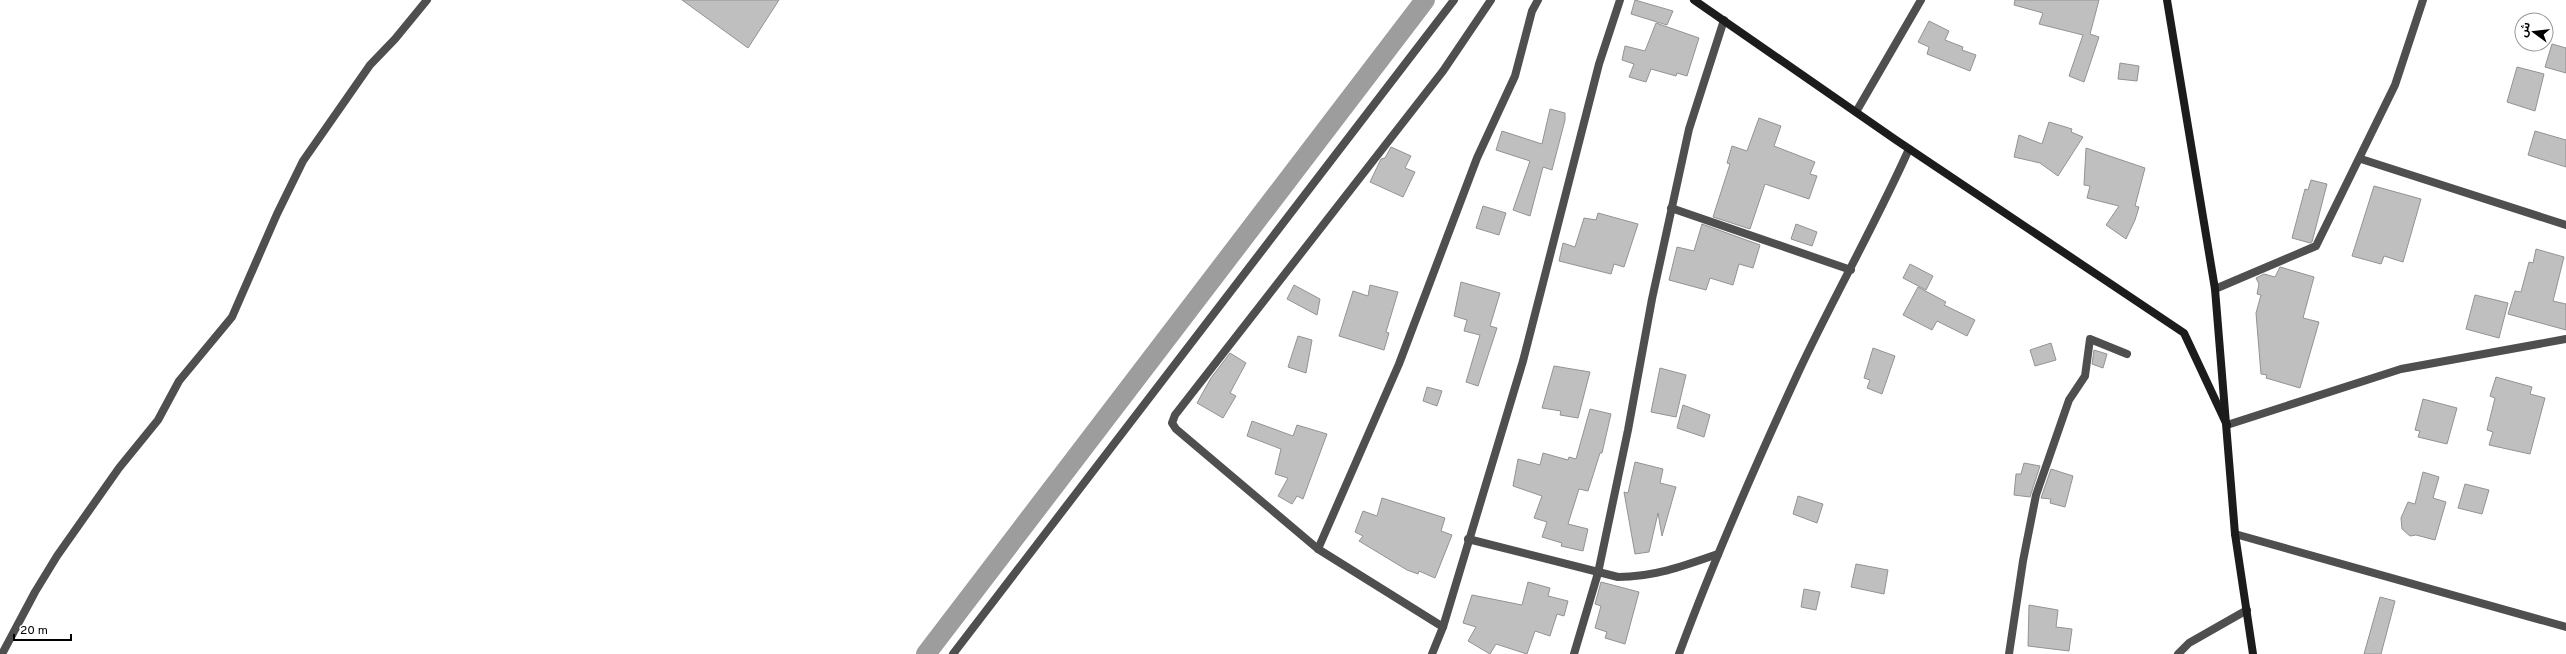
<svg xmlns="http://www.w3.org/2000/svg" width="2566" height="654" font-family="Overpass,'Noto Sans Arabic',sans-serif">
	<rect width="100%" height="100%" fill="#fff"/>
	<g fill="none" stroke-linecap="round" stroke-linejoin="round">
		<path stroke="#9d9d9d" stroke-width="20" d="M926,654L1425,0"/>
	</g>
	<g fill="#bfbfbf" stroke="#939393">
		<path d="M682,0H779L748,48Z"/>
		<path d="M1635,0L1673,11L1667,25L1631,14Z"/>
		<path d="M2015,0H2099L2090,34L2099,37L2084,82L2069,76L2083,35L2039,24L2043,13L2014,5Z"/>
		<path d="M1929,21L1949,31L1945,40L1963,47L1962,50L1976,55L1970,71L1927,54L1929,47L1918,42Z"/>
		<path d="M1656,23L1699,38L1687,76L1677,73L1676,76L1651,69L1646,82L1629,77L1634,64L1622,60L1625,46L1645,51Z"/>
		<path d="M2552,44L2566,48V73L2545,67Z"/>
		<path d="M2120,63L2139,66L2137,81L2118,79Z"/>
		<path d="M2517,67L2544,74L2535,111L2507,102Z"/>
		<path d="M1550,109L1565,113V120L1552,170L1543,167L1530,216L1513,210L1530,161L1496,150L1502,131L1542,144Z"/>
		<path d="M1759,118L1781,126L1774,146L1815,162L1810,174L1817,176L1809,199L1765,184L1750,229L1713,217L1730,164L1727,163L1732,146L1747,151Z"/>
		<path d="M2049,122L2072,129L2071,132L2083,137L2058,176L2040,163L2014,157L2019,135L2042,144Z"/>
		<path d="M2535,131L2566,140V167L2528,155Z"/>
		<path d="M1391,147L1411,156L1405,168L1415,172L1403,197L1370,182L1381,159L1385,158Z"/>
		<path d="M2086,148L2145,168L2135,206L2139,207L2135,220L2126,239L2106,225L2119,206L2087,198L2090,186L2084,185Z"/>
		<path d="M2311,180L2327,184L2312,242L2310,243L2292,238L2305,189L2308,190Z"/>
		<path d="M2374,186L2421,199L2403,262L2384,256L2381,264L2352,256Z"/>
		<path d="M1483,206L1506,213L1499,235L1476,228Z"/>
		<path d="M1598,213L1638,224L1624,267L1614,264L1611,274L1559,261L1563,243L1575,247L1584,218L1596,220Z"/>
		<path d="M1702,224L1760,245L1753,268L1739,264L1733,285L1710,278L1706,290L1669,280L1677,247L1694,251Z"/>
		<path d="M1796,224L1817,232L1812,246L1791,239Z"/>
		<path d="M2536,249L2564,257L2553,301L2566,304V330L2508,314L2515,291L2521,292L2529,262L2533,263Z"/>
		<path d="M1910,264L1933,276L1926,290L1903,278Z"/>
		<path d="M2280,267L2314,277L2303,318L2319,322L2300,388L2266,378L2267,375L2261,374L2256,313L2261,295L2257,294L2259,284L2256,278L2264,274L2275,277Z"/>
		<path d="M1461,282L1500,293L1490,326L1497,328L1478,386L1466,382L1480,335L1464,331L1467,320L1454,316Z"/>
		<path d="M1294,285L1320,299L1317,315L1287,299Z"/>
		<path d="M1370,285L1398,292L1386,332L1389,333L1384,350L1339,336L1353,291L1368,296Z"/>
		<path d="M1918,287L1946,302L1944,305L1975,320L1967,336L1937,321L1932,330L1903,315Z"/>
		<path d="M2475,295L2508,303L2499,338L2466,329Z"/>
		<path d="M1298,336L1312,340L1306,373L1288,367Z"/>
		<path d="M2051,343L2056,360L2035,366L2030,350Z"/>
		<path d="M1873,348L1895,356L1882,394L1867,388L1870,380L1864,378Z"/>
		<path d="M2094,350L2107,354L2103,368L2092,364Z"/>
		<path d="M1230,353L1246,363L1230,393L1236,396L1223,418L1197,403L1211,378Z"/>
		<path d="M1554,366L1590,372L1578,418L1560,415L1561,411L1542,408Z"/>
		<path d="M1660,368L1686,375L1676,417L1651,412Z"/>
		<path d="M2496,377L2532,387L2530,394L2545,398L2530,454L2489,445L2493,432L2487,430L2495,398L2490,396Z"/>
		<path d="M1427,387L1442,391L1437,406L1423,401Z"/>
		<path d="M2423,399L2457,408L2447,444L2418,437L2420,431L2415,430Z"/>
		<path d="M1683,405L1710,415L1704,437L1677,428Z"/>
		<path d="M1590,409L1611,414L1602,453H1600L1588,491L1579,489L1568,524L1588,529L1583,551L1561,546L1562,543L1542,537L1547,522L1534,518L1542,496L1513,486L1518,459L1540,465L1543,453L1568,460L1569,457L1576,459Z"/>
		<path d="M1252,421L1293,436L1297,425L1327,434L1303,499L1297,496L1292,504L1278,496L1288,478L1275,474L1281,449L1247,436Z"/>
		<path d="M1635,462L1663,469L1660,483L1676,487L1662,536L1658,513L1649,552L1635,554L1624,492L1628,493Z"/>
		<path d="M2024,463L2040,466L2030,497L2014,495L2016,474H2021Z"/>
		<path d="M2051,469L2073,476L2065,507L2050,503L2051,499L2041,498Z"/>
		<path d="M2423,472L2439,477L2433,498L2446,502L2435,540L2416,535L2410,536L2402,529L2401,518L2408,502L2415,504Z"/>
		<path d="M2465,484L2489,490L2482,514L2458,508Z"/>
		<path d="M1798,496L1823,504L1817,523L1793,514Z"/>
		<path d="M1382,498L1445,518L1441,531L1452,535L1435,578L1419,571L1418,574L1407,570L1359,541L1363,536L1355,532L1363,511L1377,516Z"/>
		<path d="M1856,564L1888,570L1884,594L1851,587Z"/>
		<path d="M1528,582L1550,588L1548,596L1568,601L1564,616L1557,614L1550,636L1535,631L1527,654L1496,644L1490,654L1468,641L1476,627L1463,623L1472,595L1522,605Z"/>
		<path d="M1601,582L1639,592L1625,644L1605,638L1607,632L1595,628L1601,606L1595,604Z"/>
		<path d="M1804,589L1820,592L1816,610L1801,607Z"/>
		<path d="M2380,597L2395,601L2381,654H2364Z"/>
		<path d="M2029,605L2058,610L2056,627L2072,629L2069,651L2028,646Z"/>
	</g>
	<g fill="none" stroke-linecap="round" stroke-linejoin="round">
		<g stroke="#4f4f4f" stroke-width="8">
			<path d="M1856,112L1921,0"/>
			<path d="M2361,159L2566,225"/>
			<path d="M1671,208L1851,270"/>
			<path d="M2215,289L2316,246L2395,85L2423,0"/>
			<path d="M2227,425L2401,369L2566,339"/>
			<path d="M2235,534L2566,627"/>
			<path d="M1468,539L1618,577C1654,577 1684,566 1718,554"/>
			<path d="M1318,549L1399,364L1477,158L1515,76L1532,11L1538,0"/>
			<path d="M1443,627L1318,549L1176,429L1172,423L1175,415L1443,71L1491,0"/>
			<path d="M2,654L35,592L57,556L119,468L158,420L179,381L232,317L277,214L303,161L370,65L395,39L427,0"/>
			<path d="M953,654L1454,0"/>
			<path d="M1432,654L1443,627L1523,361L1599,64L1620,0"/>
			<path d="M1574,654L1598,573L1628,430L1652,299L1689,129L1724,20"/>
			<path d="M1679,654C1714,559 1755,466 1798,373C1833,298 1875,225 1909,149"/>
			<path d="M2009,654L2023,561L2036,495L2069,400L2085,376L2090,339L2127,354"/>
			<path d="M2178,654L2189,643L2247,610"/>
		</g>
		<g stroke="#1c1c1c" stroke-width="8">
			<path d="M1694,0L1896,140L2184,333L2227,425"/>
			<path d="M2167,0L2215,289L2235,534L2253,654"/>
		</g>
	</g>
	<g transform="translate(2534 32) rotate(285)"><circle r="19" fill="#ffffff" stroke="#999999"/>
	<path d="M0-3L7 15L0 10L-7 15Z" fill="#000000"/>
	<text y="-6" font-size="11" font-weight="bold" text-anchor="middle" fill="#000000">ش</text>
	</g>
	<path d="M14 634v6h57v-6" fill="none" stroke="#000000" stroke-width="2"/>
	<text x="20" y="634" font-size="12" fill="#000000" stroke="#ffffff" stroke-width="3" paint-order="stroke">20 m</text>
</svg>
